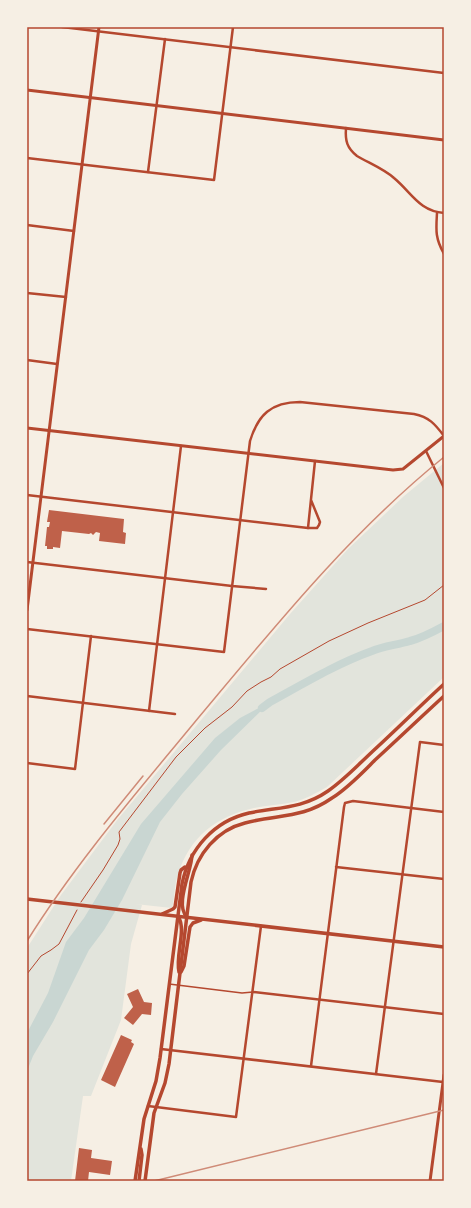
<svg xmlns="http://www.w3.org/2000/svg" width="471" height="1208" font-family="'Asap Condensed',sans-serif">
	<rect width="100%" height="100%" fill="#f6efe4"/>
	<path fill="#e2e4dc" d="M444,463V677L327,787C316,793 306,799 294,802C281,805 267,805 254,808C217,816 189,837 178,875C174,885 175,897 172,908L135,904L142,905L131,944L121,1020L91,1096H83L71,1181H27V948L61,895L118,819L290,614L348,549L404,496Z"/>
	<path fill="#c9d6d2" d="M270,702L221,750L182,794L160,822L122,900L104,930L89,950L53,1022L33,1056L27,1071V1033L48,993L66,942L84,918L141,824L215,738L240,718Z"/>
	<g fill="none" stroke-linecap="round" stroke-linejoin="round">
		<path stroke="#c9d6d2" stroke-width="8" d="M262,708L270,702C303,684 336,664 372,651C384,646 397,645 410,641C422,638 433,632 444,626"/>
	</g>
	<g fill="#bf614a">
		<path d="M49,510L124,519L123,532L126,533L125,544L99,541L100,533L96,532L93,535L91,533L89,534L62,531L60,548L53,547V549H47V546H45L47,527H49L50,522H47Z"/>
		<path d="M138,989L144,1002L152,1003L151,1015L142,1014L133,1025L124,1018L133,1007L127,994Z"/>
		<path d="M121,1035L132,1040L131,1042L134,1044L115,1087L101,1080Z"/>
		<path d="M79,1148L92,1150L91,1158L112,1161L110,1175L89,1172L88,1181H75Z"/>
	</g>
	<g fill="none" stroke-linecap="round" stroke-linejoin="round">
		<g stroke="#b5482f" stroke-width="1">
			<path d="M81,902L103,870L118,845L120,839L119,832L176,757L205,728L232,707L247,691L261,682L271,677L280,669L329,641L368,623L425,600L444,585"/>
			<path d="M27,974L41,956L51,950L59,944L77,910"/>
		</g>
		<path stroke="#b5482f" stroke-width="1.5" d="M169,984L242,993L253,992"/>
		<g stroke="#b5482f" stroke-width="2.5">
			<path d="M62,27L444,73"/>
			<path d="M346,128C345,141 347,148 357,156C369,163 384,169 394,178C412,193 419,211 444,213"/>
			<path d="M27,158L214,180L233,27"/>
			<path d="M148,172L165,39"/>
			<path d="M437,213C436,230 435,238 444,254"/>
			<path d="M27,225L74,231"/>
			<path d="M27,293L66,297"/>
			<path d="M27,360L57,364"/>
			<path d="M426,451L444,488"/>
			<path d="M27,495L308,528"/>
			<path d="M311,500L320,522L319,525L317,528H308L315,461"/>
			<path d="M27,562L232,586L266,589"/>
			<path d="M27,629L224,652L250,441C258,415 271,402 300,402L414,414C429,417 435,424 444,436"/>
			<path d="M27,696L175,714"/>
			<path d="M149,711L181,446"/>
			<path d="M27,763L75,769L91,636"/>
			<path d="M336,867L444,879"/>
			<path d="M253,992L444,1014"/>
			<path d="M161,1049L443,1082"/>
			<path d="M311,1066L344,807L345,803L353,801L444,812"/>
			<path d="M376,1074L420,742L444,745"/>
			<path d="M148,1106L236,1117L261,926"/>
		</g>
		<g stroke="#b5482f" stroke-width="3">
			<path d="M27,90L444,140"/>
			<path d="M27,428L393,470L403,469L444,436"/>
			<path d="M27,610L99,27"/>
			<path d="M430,1181L444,1075"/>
		</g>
		<g stroke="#b5482f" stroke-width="3.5">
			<path d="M27,899L444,947"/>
			<path d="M162,914L173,909L175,907L180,873L181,870L185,867"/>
			<path d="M178,916C187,930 175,955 179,972"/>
			<path d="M187,917C174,905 192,870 192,855"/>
			<path d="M181,972L184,966L190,927L193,923L201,920"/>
			<path d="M135,1181L144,1119L156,1081L160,1058L182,884C189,849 214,821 249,813C278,807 302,809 328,791C344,780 358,765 373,751C397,729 420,706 444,684"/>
			<path d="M139,1181L142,1155L141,1149"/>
			<path d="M145,1181L154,1113L165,1083L169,1064L191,882C197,854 217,830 245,823C278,814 302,819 332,798C348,788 362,773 375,760C398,739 421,717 444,696"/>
		</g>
		<g stroke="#cf8b77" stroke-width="1.5">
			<path d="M104,824L143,776"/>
			<path d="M27,941C77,861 139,790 199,717C276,625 350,533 444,457"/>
			<path d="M154,1181L444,1110"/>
		</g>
	</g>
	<rect width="471" height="1208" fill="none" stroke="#f6efe4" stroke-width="56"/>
	<rect x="28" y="28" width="415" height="1152" fill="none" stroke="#b5482f" stroke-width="1.5"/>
</svg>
